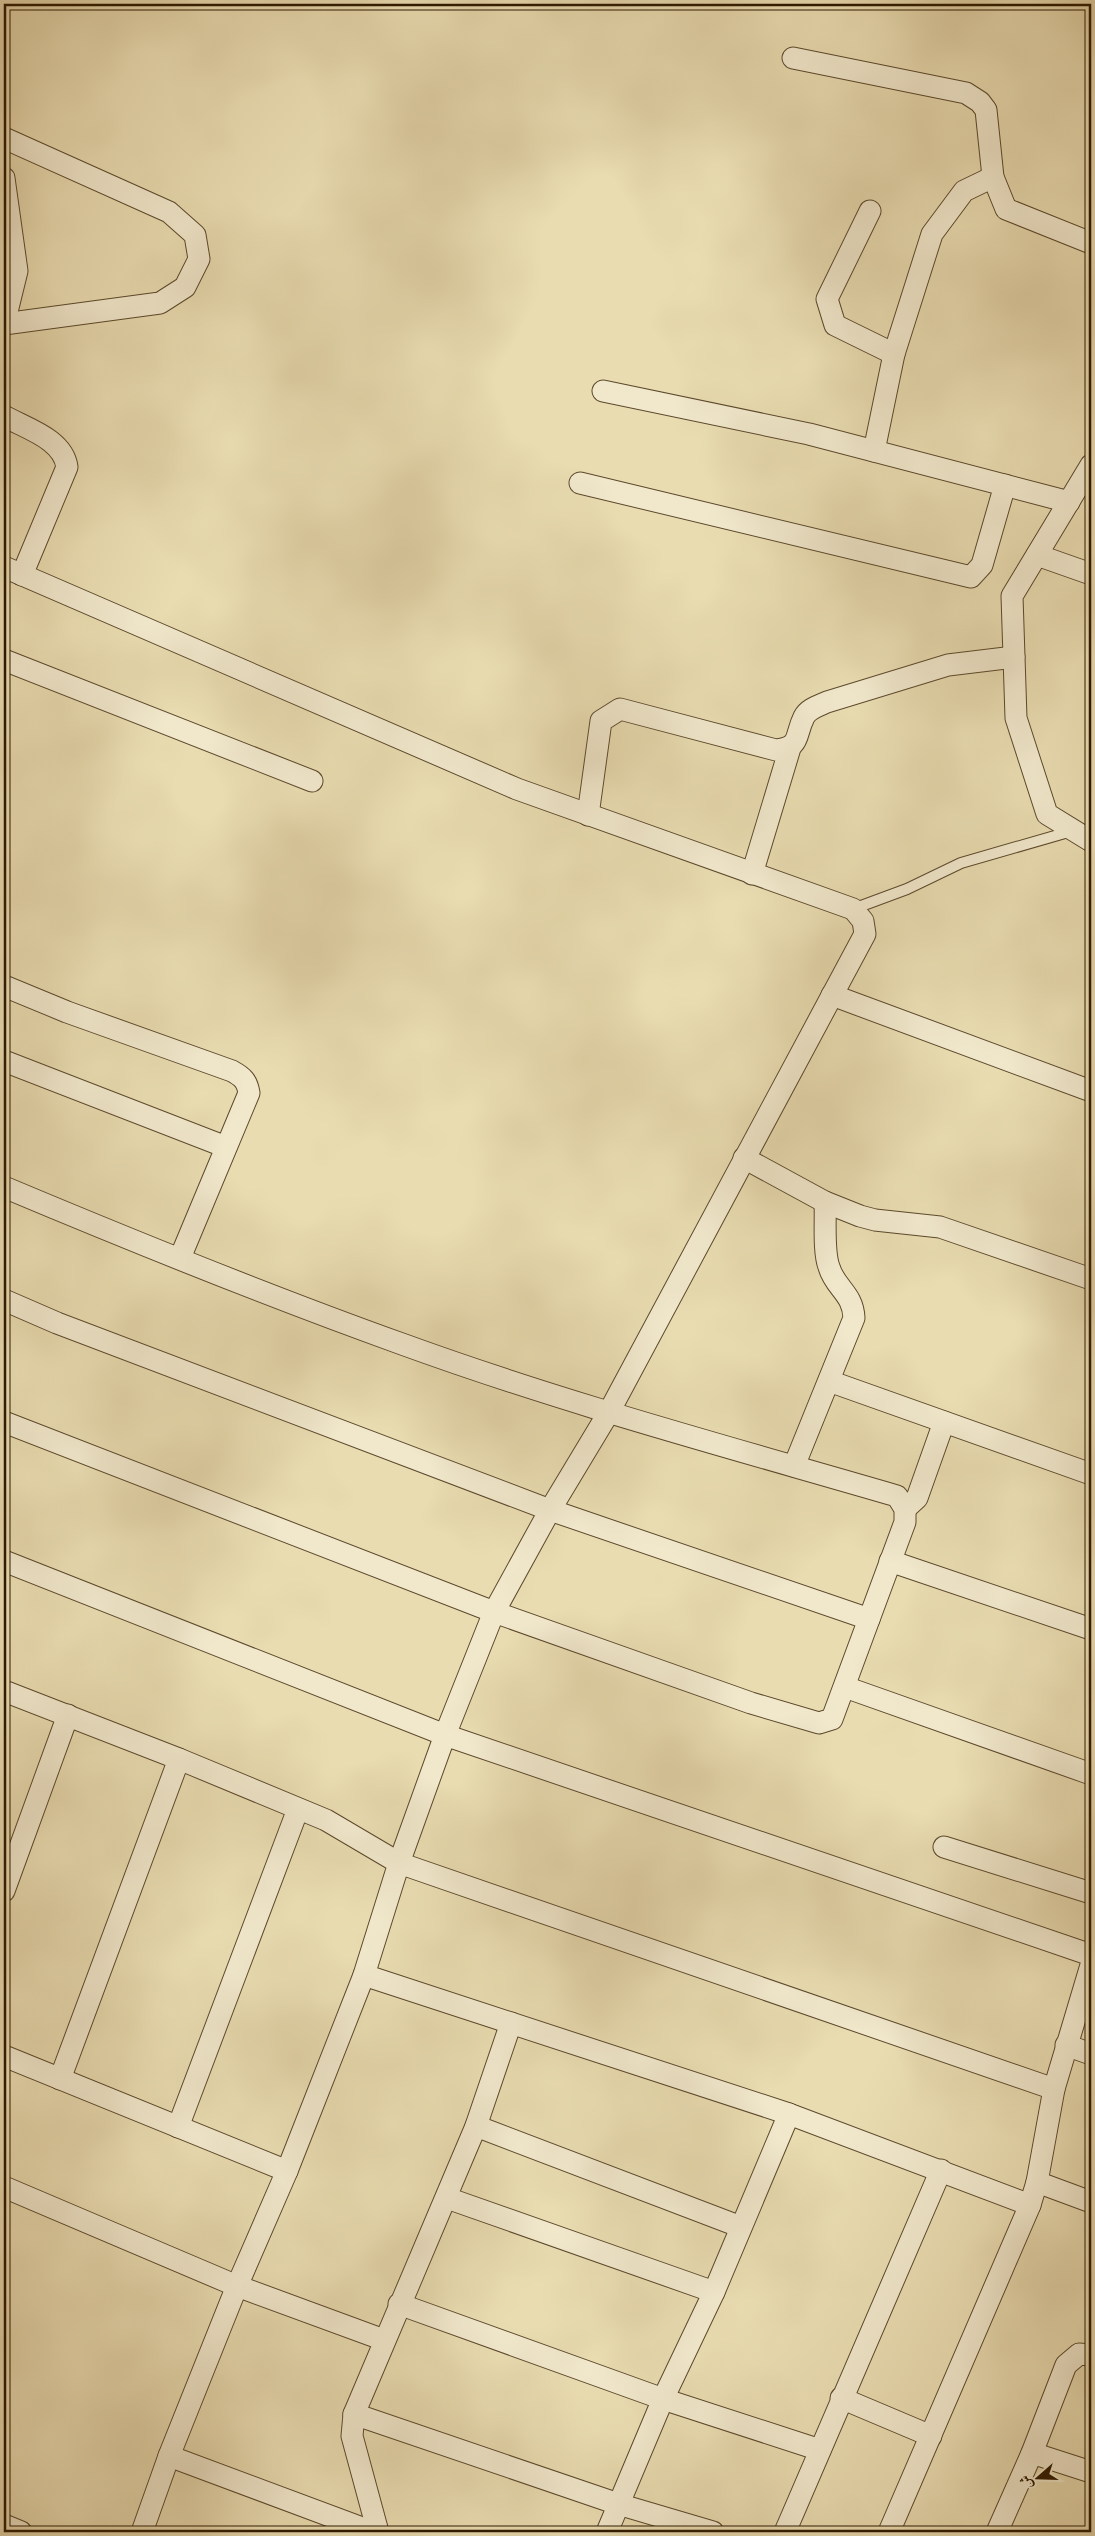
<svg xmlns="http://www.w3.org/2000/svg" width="1095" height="2536" font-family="'Libre Caslon Text',Amiri,serif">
	<rect width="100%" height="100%" fill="#e9dcb1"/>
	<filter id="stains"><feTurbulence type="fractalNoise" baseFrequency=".004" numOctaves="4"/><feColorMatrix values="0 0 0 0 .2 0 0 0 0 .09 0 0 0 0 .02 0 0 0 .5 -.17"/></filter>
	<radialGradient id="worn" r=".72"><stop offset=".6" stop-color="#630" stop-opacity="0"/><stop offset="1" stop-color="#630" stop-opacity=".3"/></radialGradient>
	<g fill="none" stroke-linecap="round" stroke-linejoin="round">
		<g stroke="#5c492c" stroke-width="12">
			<path id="service" d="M853,909L907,889L961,863L1072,831"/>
		</g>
		<g stroke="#5c492c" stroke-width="23">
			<g id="minor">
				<path d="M793,58L966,93L980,102L986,110L993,177L1006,209L1091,243"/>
				<path d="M4,138L169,212L195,235L199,259L185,287L160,303L4,324"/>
				<path d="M4,178L17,271L4,324"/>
				<path d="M870,211L827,299L835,325L894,354"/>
				<path d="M603,391L809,434L1069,502"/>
				<path d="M4,416C27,429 63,439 67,467L22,575"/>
				<path d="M874,451L894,354L932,234L964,191L993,177"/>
				<path d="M1091,465L1012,596L1016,718L1047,814L1091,841"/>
				<path d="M580,483L971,577L982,565L1005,485"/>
				<path d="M1037,555L1091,574"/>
				<path d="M4,567L517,789L853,909L863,921L865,934L609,1412L550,1510L494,1612L445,1735L399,1863L364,1975L287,2171L237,2286L169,2456L142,2532"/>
				<path d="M4,660L312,781"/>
				<path d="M588,815L601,721L620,709L776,750C802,746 794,737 804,717C808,709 818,706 827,702L948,665L1014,657"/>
				<path d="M752,874L790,748"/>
				<path d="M4,986L67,1012L232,1071C243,1077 247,1081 249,1093L180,1258"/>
				<path d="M832,995L1091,1091"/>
				<path d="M4,1061L226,1147"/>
				<path d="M744,1158L825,1202L860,1216L875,1220L940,1227L1091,1279"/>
				<path d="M4,1187C135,1242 268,1296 402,1344C564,1403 732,1448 897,1496L905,1509V1522L832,1719L819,1723L751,1703L494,1612L4,1422"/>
				<path d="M4,1300L57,1323L550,1510L869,1619"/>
				<path d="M829,1381L1091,1474"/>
				<path d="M794,1466L854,1318C853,1293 835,1288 829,1267C823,1251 826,1220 825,1202"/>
				<path d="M905,1509L917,1498L944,1422"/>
				<path d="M4,1561L445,1735L1091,1955"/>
				<path d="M890,1561L1091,1629"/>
				<path d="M845,1687L1091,1774"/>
				<path d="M4,1691L179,1759L326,1820L399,1863L1054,2089"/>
				<path d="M944,1847L1091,1893"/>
				<path d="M4,1891L68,1715"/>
				<path d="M364,1975L789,2114L1030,2205"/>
				<path d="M1066,2045L1091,2054"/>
				<path d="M4,2056L287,2171"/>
				<path d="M60,2079L179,1759"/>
				<path d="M476,2126L741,2227"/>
				<path d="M178,2127L298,1809"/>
				<path d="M1037,2182L1091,2202"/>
				<path d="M4,2187L237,2286L384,2340"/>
				<path d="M447,2198L714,2292"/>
				<path d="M399,2304L663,2399L820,2450"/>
				<path d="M841,2398L931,2436"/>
				<path d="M354,2414L618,2504L713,2532"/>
				<path d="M1032,2453L1091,2472"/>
				<path d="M169,2456L373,2532"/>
				<path d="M4,2525L21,2532"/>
				<path d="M378,2532L352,2436L354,2414L476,2126L511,2023"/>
				<path d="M607,2532L663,2399L714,2292L789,2114"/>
				<path d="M785,2532L941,2170"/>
				<path d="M889,2532L1030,2205L1037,2182L1054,2089L1091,1965"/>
				<path d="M997,2532L1032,2453L1066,2365L1079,2354L1091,2355"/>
			</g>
		</g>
		<use href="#service" stroke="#f1e8cc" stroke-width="10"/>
		<use href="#minor" stroke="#f1e8cc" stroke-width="21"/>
	</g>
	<rect width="1095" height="2536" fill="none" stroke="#e9dcb1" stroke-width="20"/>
	<rect x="5" y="5" width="1085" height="2526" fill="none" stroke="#2d1800" stroke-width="2.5"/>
	<rect x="10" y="10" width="1075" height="2516" fill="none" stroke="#2d1800"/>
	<g transform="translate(1038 2478) rotate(250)" stroke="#f1e8cc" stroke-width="4" paint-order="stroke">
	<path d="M0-4L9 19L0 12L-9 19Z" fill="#2d1800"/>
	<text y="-8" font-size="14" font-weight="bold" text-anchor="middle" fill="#2d1800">ش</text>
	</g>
	<rect width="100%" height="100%" filter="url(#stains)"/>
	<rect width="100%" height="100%" fill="url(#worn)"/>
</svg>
